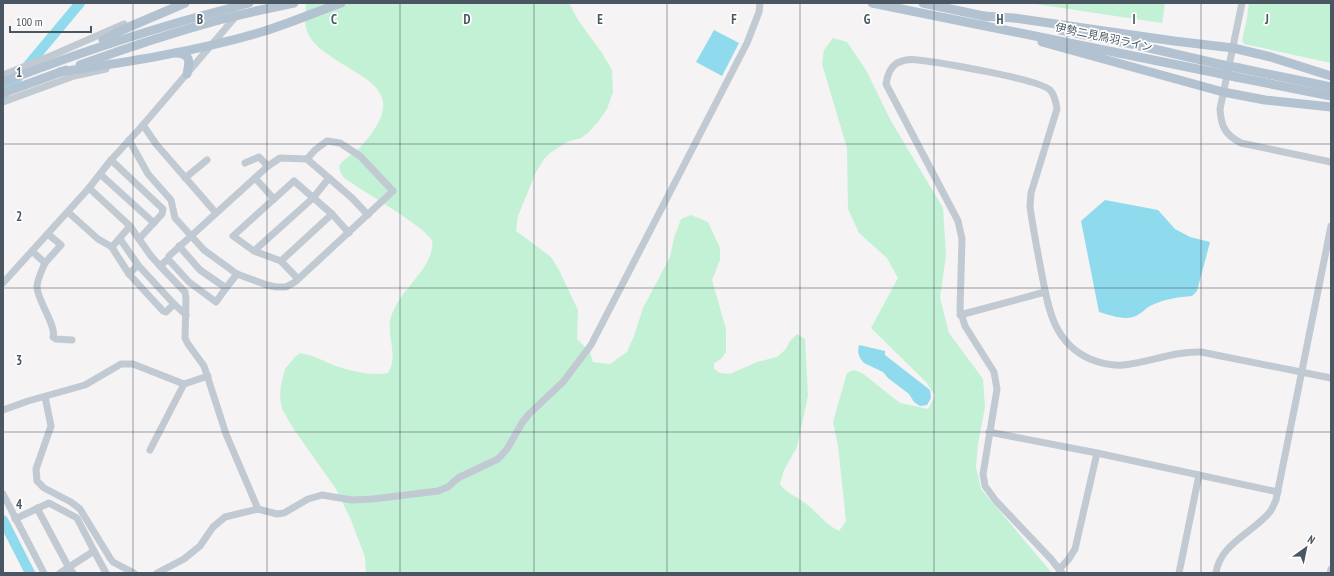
<svg xmlns="http://www.w3.org/2000/svg" width="1334" height="576" font-family="'PT Sans Narrow','Noto Sans JP',sans-serif">
	<rect width="100%" height="100%" fill="#f5f3f3"/>
	<g fill="#c3f1d5">
		<path d="M306,3H569L578,20L602,53L612,70L613,92L607,109L598,122L588,133L581,138L567,142L550,153L544,159L536,172L518,216L516,231L551,257L559,270L578,310L577,339L590,352L593,362L610,364L627,352L634,336L643,308L670,257L674,238L681,219L691,215L708,222L720,248V260L712,280L726,329V352L721,359L714,363V369L720,373L730,374L757,362L777,357L786,349L790,341L797,334L805,339L808,396L797,447L784,470L780,484C787,494 793,494 802,501C816,510 824,524 839,531L846,521L838,446L833,422L847,373L854,370L862,373L900,403L928,409L935,396L927,383L871,328L898,278L887,258L859,233L848,209L847,148L822,64L824,50L833,38L847,42L866,70L891,121L943,208L946,255L940,298L949,333L983,379L985,407L978,444L976,467L981,489L1052,573H366L365,557L351,520L336,489L293,428L282,409L280,398L281,385L285,369L295,357L300,353C312,355 322,360 333,365C351,371 369,376 388,373C400,354 384,333 392,314C399,295 416,281 426,264C429,259 434,247 432,241C429,229 358,188 344,178C341,173 337,168 341,163C348,156 358,151 364,143C410,89 364,81 326,53C317,47 308,38 306,27C304,20 306,11 306,3Z"/>
		<path d="M1029,3H1165L1162,23Z"/>
		<path d="M1249,3H1331V63L1244,44L1242,40L1247,18Z"/>
	</g>
	<g fill="#90daee">
		<path d="M714,30L739,43L722,76L696,62Z"/>
		<path d="M1105,200L1158,210L1175,229L1190,237L1210,242L1197,291L1192,296C1178,297 1165,299 1152,305C1145,308 1141,315 1133,317C1122,320 1110,315 1099,312L1081,221Z"/>
		<path d="M859,345L885,351V355L930,390L931,398L927,405L920,406L914,402L909,394L888,378L883,372L864,363L860,358L858,352Z"/>
	</g>
	<g fill="none" stroke-linecap="round" stroke-linejoin="round">
		<g stroke="#90daee" stroke-width="10">
			<path d="M4,94L80,3"/>
			<path d="M3,520L30,573"/>
		</g>
		<g stroke="#c1cad2" stroke-width="7">
			<path d="M1242,3L1220,109C1221,126 1225,135 1241,143L1331,162"/>
			<path d="M3,75L53,55L124,24"/>
			<path d="M3,102L74,76L106,69"/>
			<path d="M143,125L156,144L216,213"/>
			<path d="M129,140L148,174L171,200L175,218L204,250L237,274L267,285L276,287H286L295,282L393,191L360,156L340,143L327,141L315,150L307,159"/>
			<path d="M245,163L259,157L268,166"/>
			<path d="M100,174L154,223"/>
			<path d="M185,178L207,160"/>
			<path d="M255,178L274,199L233,236L254,251L313,198L329,178"/>
			<path d="M89,188L130,226L139,239L162,214L163,209L111,160"/>
			<path d="M274,199L294,181L332,214L349,233"/>
			<path d="M68,212L98,239L112,247L113,249L129,274L163,311L166,312L174,304L186,315"/>
			<path d="M120,239L138,265L129,274"/>
			<path d="M139,239L151,256L160,266L168,259L169,256L268,166L280,158L307,159L352,198L368,215"/>
			<path d="M179,246L200,270L226,288L237,274"/>
			<path d="M112,247L130,226"/>
			<path d="M32,251L45,263L61,245L48,234"/>
			<path d="M254,251L281,261"/>
			<path d="M168,259L189,282L216,302L226,288"/>
			<path d="M45,263C42,270 37,280 37,287C37,300 57,326 53,337L56,339L72,340"/>
			<path d="M138,265L174,304"/>
			<path d="M160,266L185,292L186,299L185,338L188,344L204,366L226,434L258,509"/>
			<path d="M298,279L281,261L332,214"/>
			<path d="M3,283L89,188L111,160L143,125L237,15"/>
			<path d="M960,315L1045,292"/>
			<path d="M45,397L51,426L36,469L37,481L44,488L71,502L80,509L110,558L113,562L134,573"/>
			<path d="M3,410L28,401L85,385L121,364H133L184,384L208,376"/>
			<path d="M989,432L1097,453L1278,492"/>
			<path d="M150,450L184,384"/>
			<path d="M3,494L44,573"/>
			<path d="M37,508L69,568L73,573"/>
			<path d="M15,519L49,503L77,518L94,551"/>
			<path d="M1059,569L1068,560L1075,549L1097,453"/>
			<path d="M60,573L94,551L106,573"/>
			<path d="M157,573L184,559L200,546L213,527L225,517L258,509L277,514L284,513L308,499L322,495L352,500L373,499L438,491L448,487L458,478L498,459L507,449L522,423L529,414L563,382L591,345L747,43L759,12L760,3"/>
			<path d="M1062,573L1051,559L996,501L985,486L983,474L997,389L994,372L965,326L960,310L962,239L958,221L886,84C887,77 889,68 897,63C903,60 911,59 918,60C937,62 1039,79 1050,90C1055,95 1056,103 1057,109L1031,193L1030,207C1033,228 1037,249 1041,270C1048,306 1052,342 1090,359C1100,363 1111,366 1123,365C1149,363 1173,351 1201,352L1331,378"/>
			<path d="M1179,573L1199,475"/>
			<path d="M1216,573C1220,544 1252,533 1269,513C1272,510 1274,504 1276,500L1331,226"/>
			<path d="M1330,573L1331,569"/>
		</g>
		<g stroke="#b3c2d1" stroke-width="9">
			<path d="M872,3L1222,74"/>
			<path d="M923,3L988,17"/>
			<path d="M256,11L294,3"/>
			<path d="M983,16L1014,18L1174,41L1233,48L1271,57L1331,76"/>
			<path d="M1060,30L1132,44L1223,65"/>
			<path d="M103,40L122,30L185,3"/>
			<path d="M1042,42L1223,92L1265,100L1331,107"/>
			<path d="M176,53C191,54 190,61 187,74"/>
			<path d="M80,65C126,48 172,33 219,20"/>
			<path d="M1239,68L1331,87"/>
			<path d="M60,72C127,62 193,52 258,33C286,25 313,13 341,3"/>
			<path d="M1236,77L1331,96"/>
			<path d="M3,82C78,53 153,28 231,8"/>
			<path d="M3,93L66,70"/>
		</g>
		<g stroke="#b3c2d1" stroke-width="9">
			<path d="M231,8L249,3"/>
			<path d="M219,20L256,11"/>
			<path d="M1223,65L1239,68"/>
			<path d="M1222,74L1236,77"/>
		</g>
	</g>
	<path fill="none" stroke="#4a5661" stroke-width="1" stroke-opacity="0.55" d="M133,3V573M267,3V573M400,3V573M534,3V573M667,3V573M800,3V573M934,3V573M1067,3V573M1201,3V573M3,144H1331M3,288H1331M3,432H1331"/>
	<g text-anchor="middle" dominant-baseline="central" stroke-width="3.5" stroke-linejoin="round" paint-order="stroke">
		<g font-size="11" fill="#4a5661" stroke="#fff">
			<text transform="translate(1104 37) rotate(12)">伊勢二見鳥羽ライン</text>
		</g>
	</g>
	<g font-size="13" text-anchor="middle" font-weight="bold" fill="#4a5661" stroke="#fff" stroke-width="3.5" stroke-linejoin="round" paint-order="stroke">
		<text x="200" y="24">B</text>
		<text x="334" y="24">C</text>
		<text x="467" y="24">D</text>
		<text x="600" y="24">E</text>
		<text x="734" y="24">F</text>
		<text x="867" y="24">G</text>
		<text x="1000" y="24">H</text>
		<text x="1134" y="24">I</text>
		<text x="1267" y="24">J</text>
		<text x="19" y="77">1</text>
		<text x="19" y="221">2</text>
		<text x="19" y="365">3</text>
		<text x="19" y="509">4</text>
	</g>
	<rect width="1334" height="576" fill="none" stroke="#4a5661" stroke-width="8"/>
	<g transform="translate(1306 548) rotate(33)" stroke="#ffffff" stroke-width="3" paint-order="stroke">
	<path d="M0-3L7 15L0 10L-7 15Z" fill="#4a5661"/>
	<text y="-6" font-size="11" font-weight="bold" text-anchor="middle" fill="#4a5661">N</text>
	</g>
	<path d="M10 26v6h81v-6" fill="none" stroke="#4a5661" stroke-width="2"/>
	<text x="16" y="26" font-size="12" fill="#4a5661" stroke="#ffffff" stroke-width="3" paint-order="stroke">100 m</text>
</svg>
